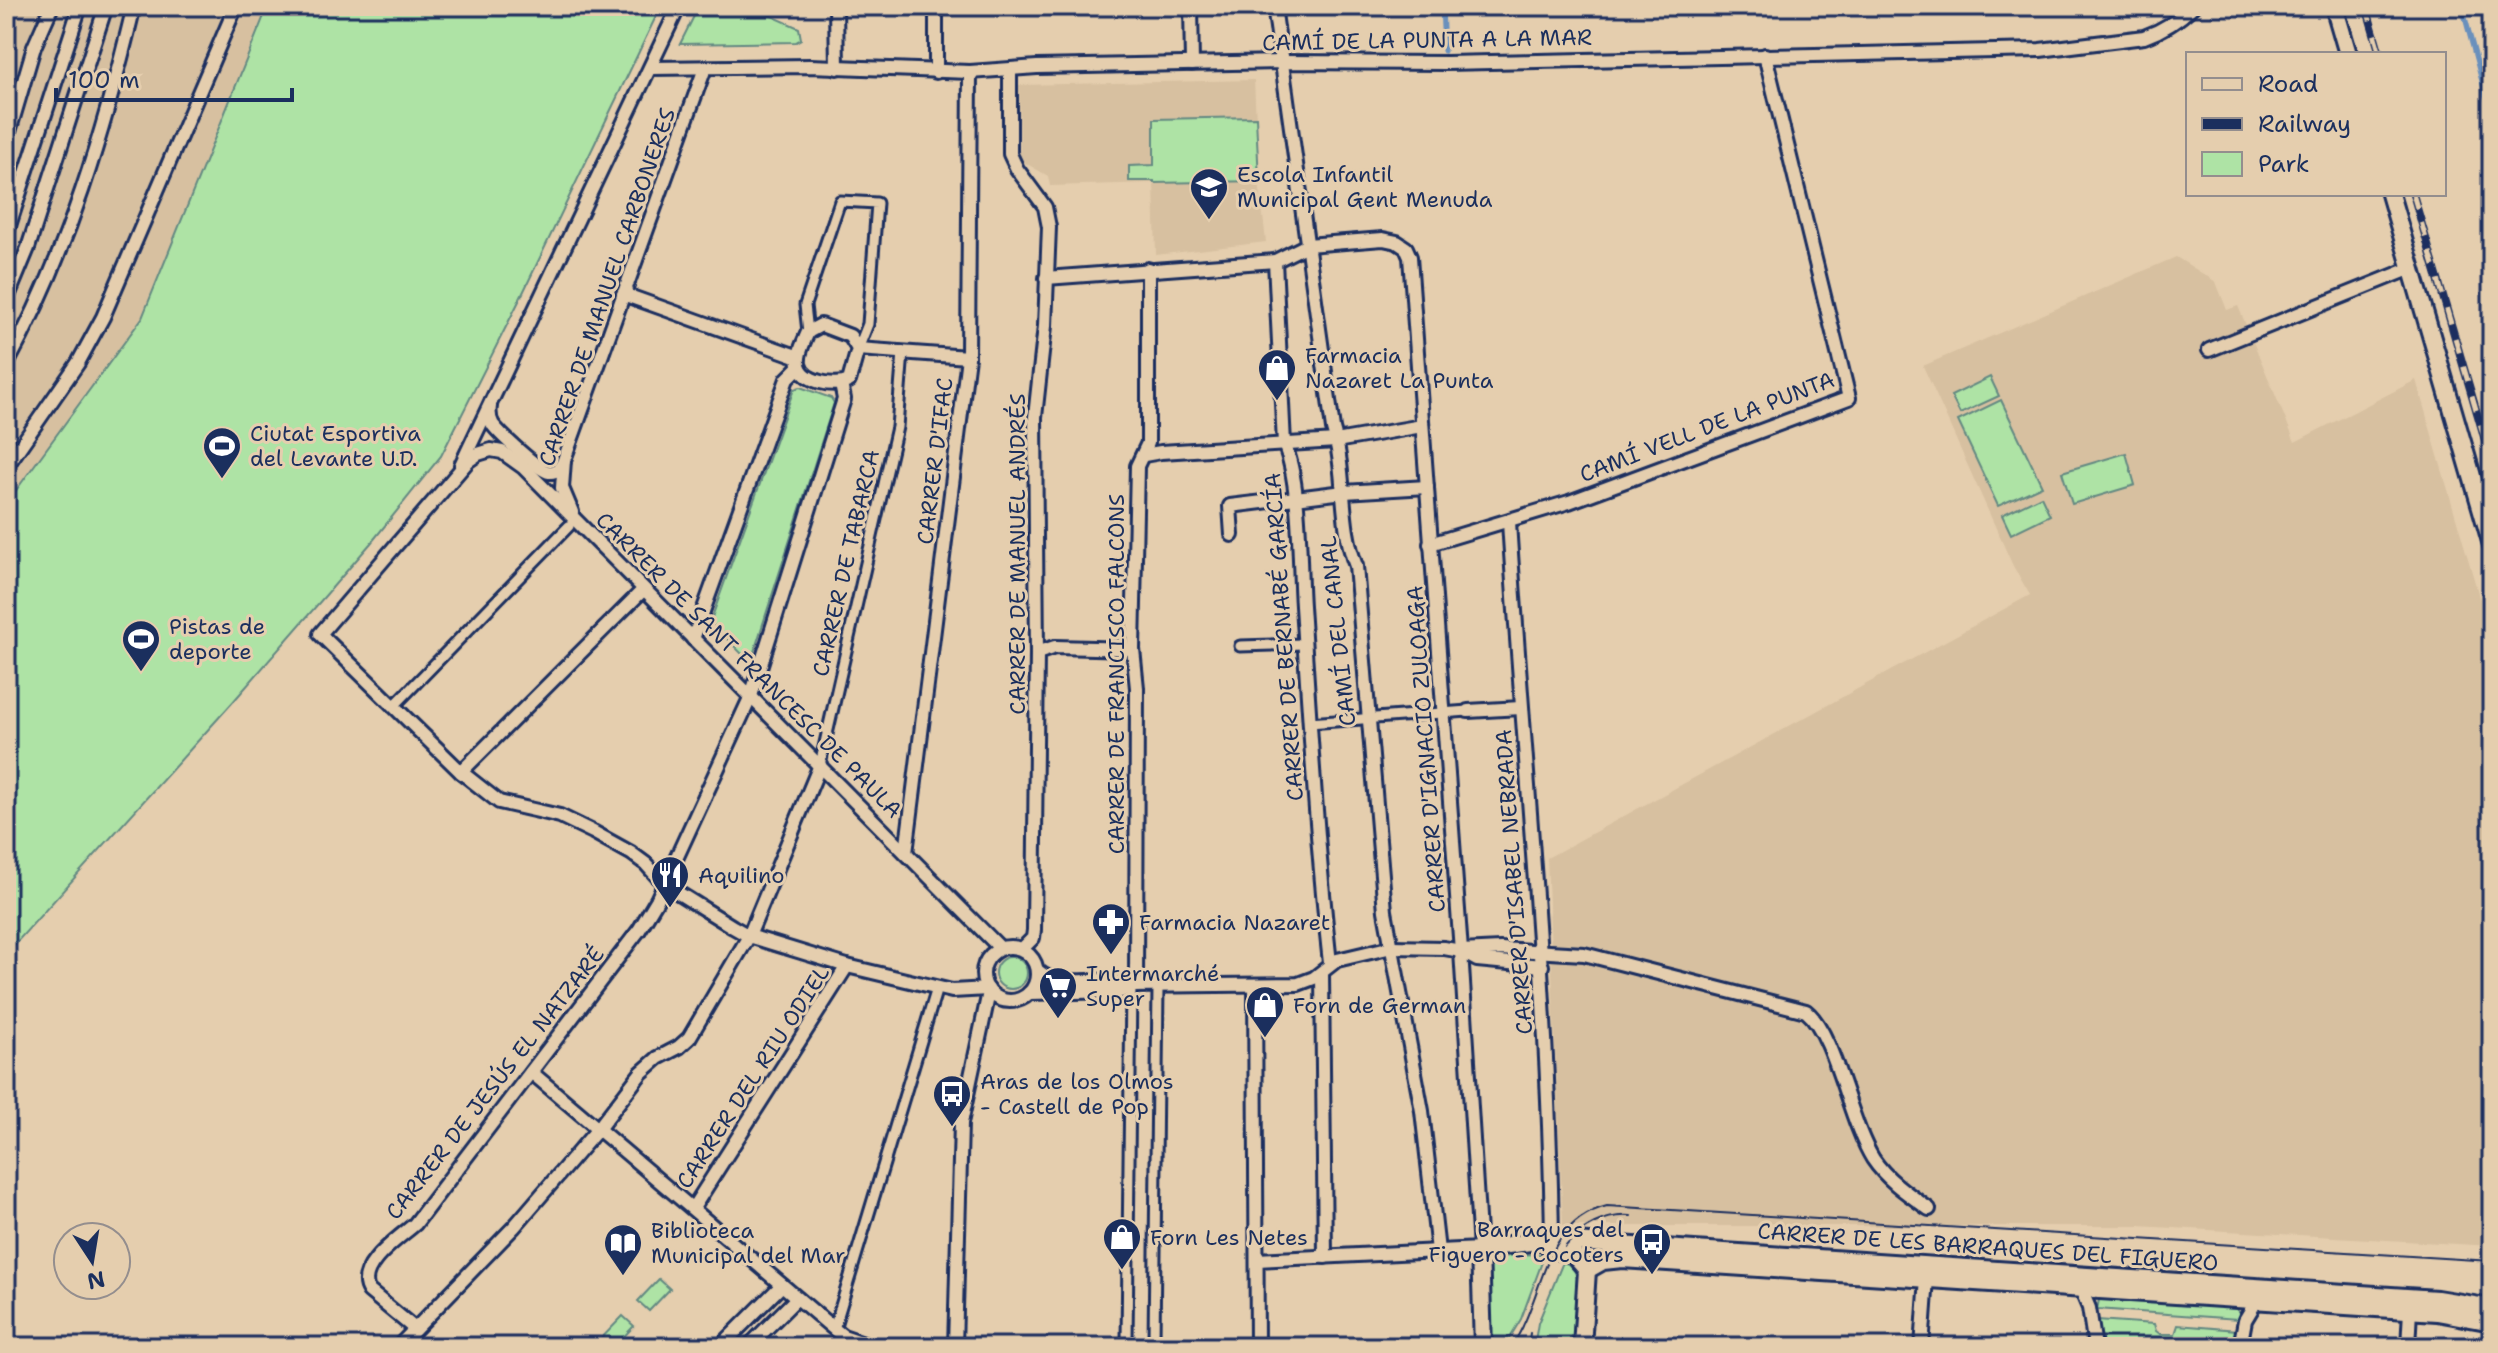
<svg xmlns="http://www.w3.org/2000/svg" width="2498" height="1353" font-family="'Shantell Sans',sans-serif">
	<rect width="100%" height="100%" fill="#e5ceae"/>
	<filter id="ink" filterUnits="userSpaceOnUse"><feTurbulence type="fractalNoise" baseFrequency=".0125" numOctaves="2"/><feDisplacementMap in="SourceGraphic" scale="16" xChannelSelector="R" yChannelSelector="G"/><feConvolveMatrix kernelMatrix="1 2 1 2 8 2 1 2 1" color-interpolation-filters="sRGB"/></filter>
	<g filter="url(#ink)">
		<g fill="#d7c0a0">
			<path d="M6,6H272L142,318L6,504Z"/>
			<path d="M1254,80L1259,181L1266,242L1156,255L1154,183L1050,186L1048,176L1020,160L1019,85Z"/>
			<path d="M2176,257L2216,282L2227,310L2238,306L2295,442L2416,380L2492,641V1246L2138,1226H1563L1547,858L2030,595L2013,566L1923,366Z"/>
		</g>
		<g fill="#aee3a5" stroke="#648982" stroke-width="2">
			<path d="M268,6H661L520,299L441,456L371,543L232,703L6,954V504L142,318Z"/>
			<path d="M699,6H749L799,28L801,39L796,42L680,44Z"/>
			<path d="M1256,117L1259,181L1154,183V181H1129V166L1154,165V119Z"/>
			<path d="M1990,377L1999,396L1960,414L1951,396Z"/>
			<path d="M800,387L831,398L834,403L752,658L747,659L713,625L711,620L794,389Z"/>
			<path d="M2001,400L2042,486L1998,506L1958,421Z"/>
			<path d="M2126,453L2135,485L2072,504L2062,472Z"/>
			<path d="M2041,496L2050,515L2011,534L2002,515Z"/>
			<circle cx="1011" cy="973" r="16"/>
			<path d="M1545,1254L1521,1319L1504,1347H1489L1487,1268C1501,1251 1525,1255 1545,1254Z"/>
			<path d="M1565,1257L1573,1266L1577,1278L1572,1347H1534L1538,1323Z"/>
			<path d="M659,1279L670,1289L649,1311L638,1301Z"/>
			<path d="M2103,1298L2234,1307L2239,1312L2238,1319L2097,1309L2099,1300Z"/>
			<path d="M623,1316L634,1326L614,1347H593Z"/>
			<path d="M2097,1320L2154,1324L2156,1331L2160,1334H2175L2178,1325L2237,1330L2231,1347H2103Z"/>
		</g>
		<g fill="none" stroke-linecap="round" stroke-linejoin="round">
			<g stroke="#6a90bc" stroke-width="5">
				<path d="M1442,6L1444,51"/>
				<path d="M2462,6L2492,119"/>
			</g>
			<g stroke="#1b2f5e" stroke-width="15">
				<g id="pedestrian">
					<path d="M808,332L805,305L840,201L877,203L868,324L858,349"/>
					<path d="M1240,646L1304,644"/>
					<path d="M394,706L569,526"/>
					<path d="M1309,723L1468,711"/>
					<path d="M820,765L897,427L903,352"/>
					<path d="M834,1329L937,988"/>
					<path d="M1130,1347L1127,1341L1131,986"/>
					<path d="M1151,1347L1154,1341L1158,987"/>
				</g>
			</g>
			<g stroke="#1b2f5e" stroke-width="18">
				<g id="minor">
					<path d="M836,6L837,68"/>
					<path d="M1191,6L1192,64"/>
					<path d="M1274,6L1333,429C1347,475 1339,524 1356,566L1385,911L1422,1111L1438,1251"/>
					<path d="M651,68L810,66L970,72L1037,67L1281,62L1447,63L2040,50L2144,37C2164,30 2178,21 2193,6"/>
					<path d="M1010,71V154L1017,169L1045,207L1049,227L1045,326L1035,417L1037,653L1034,930L1033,938L1022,949"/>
					<path d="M936,72V6"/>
					<path d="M6,142L34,47L52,6"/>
					<path d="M6,235L80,6"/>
					<path d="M1275,261L1284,444C1301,482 1299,562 1302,606C1310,725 1317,845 1330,963"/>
					<path d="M1046,278L1275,261L1307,245L1383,239L1397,242L1406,248L1410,257L1461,951L1480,1249L1257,1260"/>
					<path d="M623,294L799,357"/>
					<path d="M6,301L28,248L106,6"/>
					<path d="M821,325L850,336L858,349L849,381C835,388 802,382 799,364C797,354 804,342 808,332Z"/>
					<path d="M858,349L968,357"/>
					<path d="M2209,350L2412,268"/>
					<path d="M6,366C68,253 104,131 134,6"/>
					<path d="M490,406C489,413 489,419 493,425C500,434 539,471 549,472C557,473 560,467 564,461"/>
					<path d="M1144,455L1161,452L1336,441L1422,426"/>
					<path d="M461,465L679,6"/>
					<path d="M6,467L78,363L103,317L236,6"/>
					<path d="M572,512L562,488L564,460L705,68"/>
					<path d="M1509,522C1524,762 1549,1000 1552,1240"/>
					<path d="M1232,535L1230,506L1344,492L1427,487"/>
					<path d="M1430,544L1569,502L1849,398L1765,55"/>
					<path d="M693,639L787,379L799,367"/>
					<path d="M1037,653L1055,647L1133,649"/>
					<path d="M1468,711L1521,708"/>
					<path d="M461,772L643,590"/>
					<path d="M906,853L968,357L970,72"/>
					<circle cx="1010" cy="974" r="27"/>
					<path d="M1461,951L1500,949L1584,954L1806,1011C1835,1034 1849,1121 1873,1159C1887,1180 1908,1194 1929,1209"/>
					<path d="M1038,971C1062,992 1103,972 1131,986L1298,984L1314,978L1337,960L1392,947L1444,948L1461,951L1477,960L1542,966"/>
					<path d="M1322,973L1325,1257"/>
					<path d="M1255,985L1257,1347"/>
					<path d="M1136,986L1137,688L1133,649L1137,466L1148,443V269"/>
					<path d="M988,989L952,991L847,966L749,936L733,927L664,884L646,864L631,853L593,832L560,816L499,802L461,772L320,634L468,461L478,454L491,450L502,452L523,467L1000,948"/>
					<path d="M1029,993L1122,991L1131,986"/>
					<path d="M531,1072L834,1329L843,1336L875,1347"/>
					<path d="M693,1208L847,966"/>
					<path d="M2081,1289L2089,1308L2095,1347"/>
					<path d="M415,1329L369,1291C354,1268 399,1238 415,1224L639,930L657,900L751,696L844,399L841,384"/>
					<path d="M398,1347L514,1227L598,1129L641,1073L658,1058L679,1047L689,1038L749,936L820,765"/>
					<path d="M720,1347L782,1285"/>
					<path d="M748,1347L797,1298"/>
					<path d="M955,1347L961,1123L989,992"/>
					<path d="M1922,1347L1927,1278"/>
					<path d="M2240,1347L2245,1320L2257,1300"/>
					<path d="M2408,1347L2410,1310"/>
				</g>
			</g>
			<g stroke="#1b2f5e" stroke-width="22">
				<g id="tertiary">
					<path d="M2334,6L2348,54"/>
					<path d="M2390,194L2492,545"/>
					<path d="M1550,1248L1574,1255L1587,1270L1582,1347"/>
					<path d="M1587,1270L1603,1261L1622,1259L2437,1312L2492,1322"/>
					<path d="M1483,1347L1480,1249L1544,1240L2437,1299L2492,1308"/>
				</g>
			</g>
			<use href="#pedestrian" stroke="#e5ceae" stroke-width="9"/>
			<use href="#minor" stroke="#e5ceae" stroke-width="12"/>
			<use href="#tertiary" stroke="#e5ceae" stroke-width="16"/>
			<g stroke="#1b2f5e" stroke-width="2">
				<path d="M1565,1247C1581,1227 1605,1214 1631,1216"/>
				<path d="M1511,1347C1545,1299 1540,1223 1607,1206L2492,1261"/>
				<path d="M1528,1347L1530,1333"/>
			</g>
			<g stroke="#1b2f5e" stroke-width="8">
				<g id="rail">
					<path d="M2366,6L2380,54"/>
					<path d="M6,11L9,6"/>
					<path d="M2413,194L2492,464"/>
				</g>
			</g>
			<use href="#rail" stroke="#e5ceae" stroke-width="5" stroke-dasharray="15" stroke-linecap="butt"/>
		</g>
	</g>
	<defs>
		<g id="school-pin" transform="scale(2)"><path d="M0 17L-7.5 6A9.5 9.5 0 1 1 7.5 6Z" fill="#1b2f5e" stroke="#e5ceae"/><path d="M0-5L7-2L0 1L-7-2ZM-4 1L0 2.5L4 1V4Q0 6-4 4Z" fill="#fff"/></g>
		<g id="shop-pin" transform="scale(2)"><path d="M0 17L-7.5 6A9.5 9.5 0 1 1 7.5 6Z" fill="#1b2f5e" stroke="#e5ceae"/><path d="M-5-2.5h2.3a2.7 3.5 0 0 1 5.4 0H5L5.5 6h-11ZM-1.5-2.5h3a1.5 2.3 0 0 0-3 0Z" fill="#fff"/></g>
		<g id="stadium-pin" transform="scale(2)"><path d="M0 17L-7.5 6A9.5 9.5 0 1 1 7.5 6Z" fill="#1b2f5e" stroke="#e5ceae"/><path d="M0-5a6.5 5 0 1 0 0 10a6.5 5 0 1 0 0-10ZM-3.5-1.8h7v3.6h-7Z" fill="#fff"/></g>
		<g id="restaurant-pin" transform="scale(2)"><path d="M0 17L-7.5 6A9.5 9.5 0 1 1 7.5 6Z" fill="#1b2f5e" stroke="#e5ceae"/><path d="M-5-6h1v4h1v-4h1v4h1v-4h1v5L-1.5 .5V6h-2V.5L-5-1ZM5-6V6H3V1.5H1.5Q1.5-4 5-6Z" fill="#fff"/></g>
		<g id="pharmacy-pin" transform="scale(2)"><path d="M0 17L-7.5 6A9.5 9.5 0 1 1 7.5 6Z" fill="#1b2f5e" stroke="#e5ceae"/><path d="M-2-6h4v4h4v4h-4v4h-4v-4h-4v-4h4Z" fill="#fff"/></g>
		<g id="supermarket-pin" transform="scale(2)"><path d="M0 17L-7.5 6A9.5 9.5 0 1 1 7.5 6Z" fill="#1b2f5e" stroke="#e5ceae"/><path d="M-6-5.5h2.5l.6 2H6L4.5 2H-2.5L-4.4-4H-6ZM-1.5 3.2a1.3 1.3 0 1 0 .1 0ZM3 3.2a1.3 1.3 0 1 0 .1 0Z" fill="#fff"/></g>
		<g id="bus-pin" transform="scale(2)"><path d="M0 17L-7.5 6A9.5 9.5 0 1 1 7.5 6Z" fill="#1b2f5e" stroke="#e5ceae"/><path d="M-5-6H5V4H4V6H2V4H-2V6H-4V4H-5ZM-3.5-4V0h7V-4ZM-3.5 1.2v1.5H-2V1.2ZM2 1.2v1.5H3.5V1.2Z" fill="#fff"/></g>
		<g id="library-pin" transform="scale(2)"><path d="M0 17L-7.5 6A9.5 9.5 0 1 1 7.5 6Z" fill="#1b2f5e" stroke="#e5ceae"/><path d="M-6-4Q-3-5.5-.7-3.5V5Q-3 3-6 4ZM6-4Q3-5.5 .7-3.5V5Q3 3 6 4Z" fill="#fff"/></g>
	</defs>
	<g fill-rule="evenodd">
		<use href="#school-pin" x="1209" y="187"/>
		<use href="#shop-pin" x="1277" y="368"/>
		<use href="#stadium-pin" x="222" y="446"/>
		<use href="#stadium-pin" x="141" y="639"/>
		<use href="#restaurant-pin" x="670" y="875"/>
		<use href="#pharmacy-pin" x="1111" y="922"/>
		<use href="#supermarket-pin" x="1058" y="986"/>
		<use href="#shop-pin" x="1265" y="1005"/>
		<use href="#bus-pin" x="952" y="1094"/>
		<use href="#shop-pin" x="1122" y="1237"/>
		<use href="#bus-pin" x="1652" y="1242"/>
		<use href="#library-pin" x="623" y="1243"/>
	</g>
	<g text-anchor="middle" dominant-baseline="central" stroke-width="6" stroke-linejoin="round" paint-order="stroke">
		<g font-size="22" fill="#1b2f5e" stroke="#e5ceae">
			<text transform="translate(1427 40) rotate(-1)">CAMÍ DE LA PUNTA A LA MAR</text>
			<text transform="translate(607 287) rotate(-71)">CARRER DE MANUEL CARBONERES</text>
			<text transform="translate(1707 427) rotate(-21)">CAMÍ VELL DE LA PUNTA</text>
			<text transform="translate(935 461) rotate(-83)">CARRER D'IFAC</text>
			<text transform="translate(1017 554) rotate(-90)">CARRER DE MANUEL ANDRÉS</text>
			<text transform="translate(846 563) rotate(-77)">CARRER DE TABARCA</text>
			<text transform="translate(1338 631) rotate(-96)">CAMÍ DEL CANAL</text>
			<text transform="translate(1284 637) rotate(-94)">CARRER DE BERNABÉ GARCÍA</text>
			<text transform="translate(749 665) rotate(45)">CARRER DE SANT FRANCESC DE PAULA</text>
			<text transform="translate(1116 674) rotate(-90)">CARRER DE FRANCISCO FALCONS</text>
			<text transform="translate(1426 749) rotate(-94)">CARRER D'IGNACIO ZULOAGA</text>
			<text transform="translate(1514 882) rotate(-94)">CARRER D'ISABEL NEBRADA</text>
			<text transform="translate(753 1077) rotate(-57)">CARRER DEL RIU ODIEL</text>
			<text transform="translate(495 1083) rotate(-52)">CARRER DE JESÚS EL NATZARÉ</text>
			<text transform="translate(1988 1247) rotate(4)">CARRER DE LES BARRAQUES DEL FIGUERO</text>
		</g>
		<g font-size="22" fill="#1b2f5e" stroke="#e5ceae" text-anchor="start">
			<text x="1237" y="174">Escola Infantil<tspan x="1237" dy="25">Municipal Gent Menuda</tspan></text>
			<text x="1305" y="355">Farmacia<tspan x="1305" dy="25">Nazaret La Punta</tspan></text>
			<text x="250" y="433">Ciutat Esportiva<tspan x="250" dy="25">del Levante U.D.</tspan></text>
			<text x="169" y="626">Pistas de<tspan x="169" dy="25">deporte</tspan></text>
			<text x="698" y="875">Aquilino</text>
			<text x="1139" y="922">Farmacia Nazaret</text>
			<text x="1086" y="973">Intermarché<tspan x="1086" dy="25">Super</tspan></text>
			<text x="1293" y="1005">Forn de German</text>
			<text x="980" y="1081">Aras de los Olmos<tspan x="980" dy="25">- Castell de Pop</tspan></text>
			<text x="1624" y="1229" text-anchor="end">Barraques del<tspan x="1624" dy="25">Figuero - Cocoters</tspan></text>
			<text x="651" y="1230">Biblioteca<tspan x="651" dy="25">Municipal del Mar</tspan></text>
			<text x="1150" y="1237">Forn Les Netes</text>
		</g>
	</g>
	<rect width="2498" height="1353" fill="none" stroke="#e5ceae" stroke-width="32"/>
	<rect x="16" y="16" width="2466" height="1321" fill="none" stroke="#1b2f5e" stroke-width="3" filter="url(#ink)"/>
	<rect x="2186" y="52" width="260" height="144" fill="#e5ceae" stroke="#948e8e" stroke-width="2"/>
	<rect x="2202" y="78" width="40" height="12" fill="#e5ceae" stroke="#948e8e" stroke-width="2"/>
	<text x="2258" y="92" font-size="24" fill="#1b2f5e">Road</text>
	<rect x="2202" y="118" width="40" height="12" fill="#1b2f5e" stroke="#948e8e" stroke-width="2"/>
	<text x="2258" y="132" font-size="24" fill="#1b2f5e">Railway</text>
	<rect x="2202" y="152" width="40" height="24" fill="#aee3a5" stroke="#948e8e" stroke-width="2"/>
	<text x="2258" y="172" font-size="24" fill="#1b2f5e">Park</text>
	<g transform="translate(92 1261) rotate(168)"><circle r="38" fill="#e5ceae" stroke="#948e8e" stroke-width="2"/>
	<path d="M0-6L14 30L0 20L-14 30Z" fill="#1b2f5e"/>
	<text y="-12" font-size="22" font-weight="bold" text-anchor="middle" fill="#1b2f5e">N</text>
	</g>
	<path d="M56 88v12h236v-12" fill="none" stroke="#1b2f5e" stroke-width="4"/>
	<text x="68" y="88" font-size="24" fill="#1b2f5e" stroke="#e5ceae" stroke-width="6" paint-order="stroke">100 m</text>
</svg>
